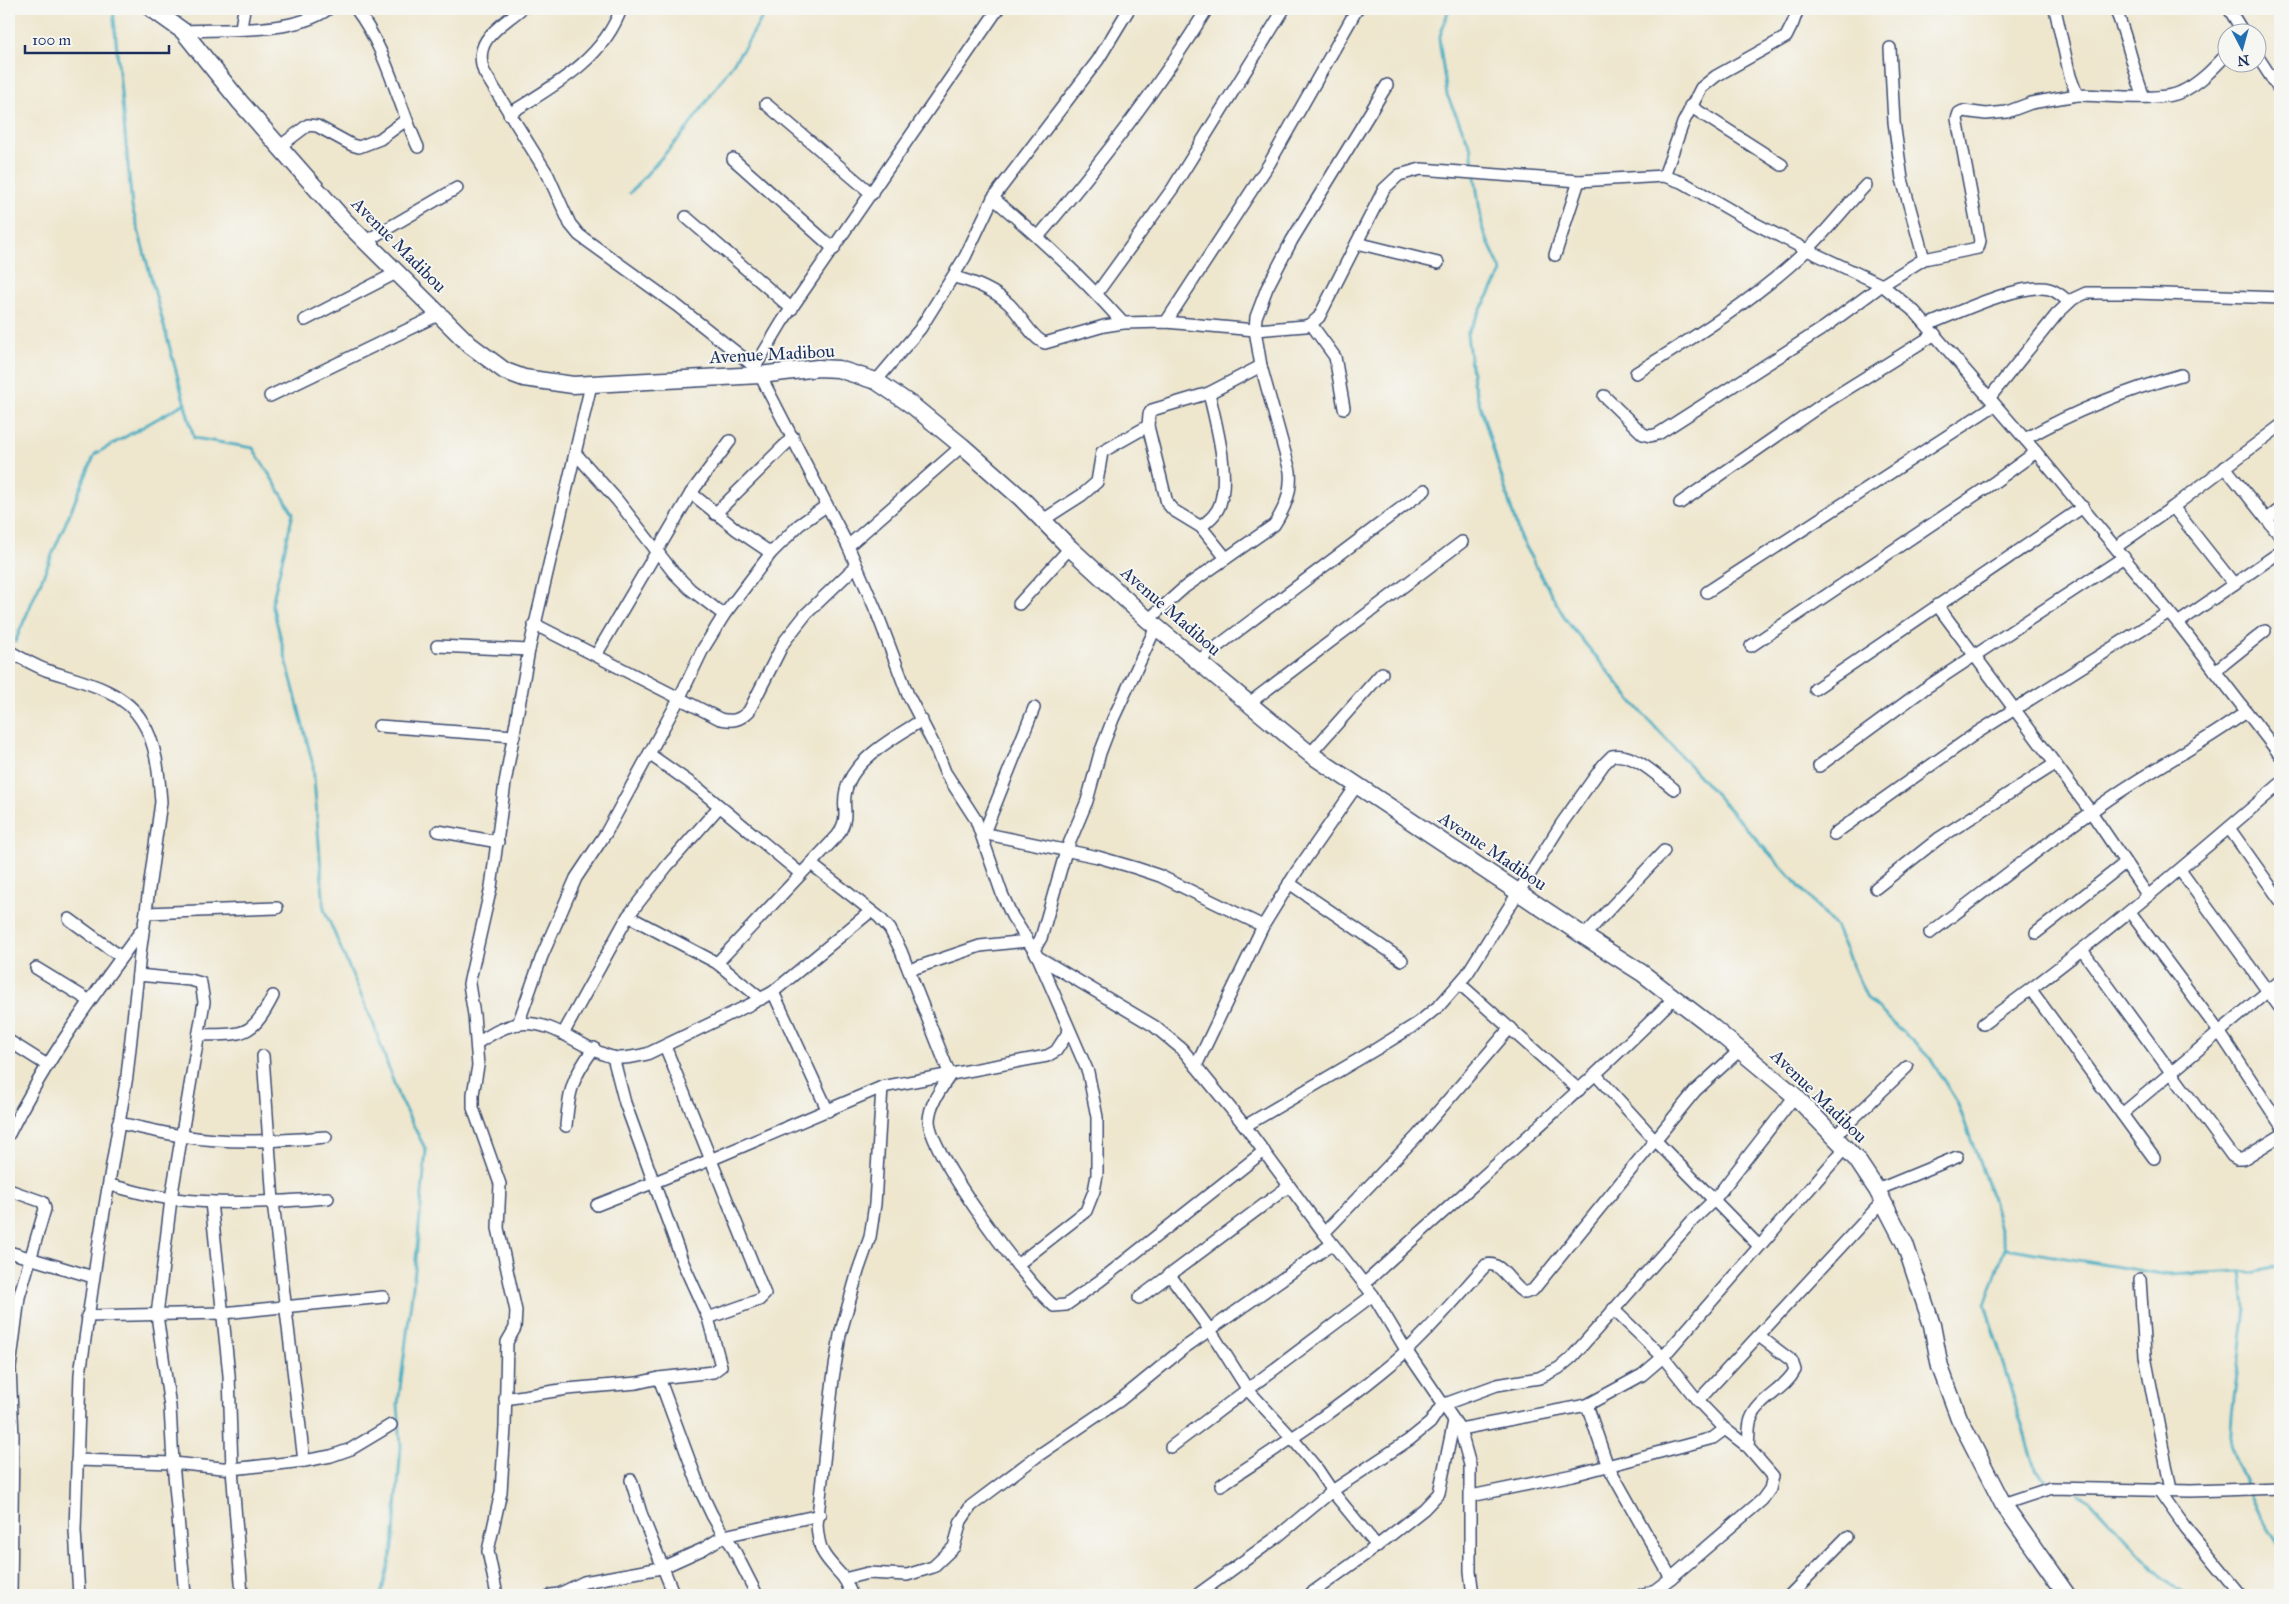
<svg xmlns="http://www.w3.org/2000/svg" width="2289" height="1604" font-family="'IM FELL Great Primer',serif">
	<rect width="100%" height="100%" fill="#f6f6f2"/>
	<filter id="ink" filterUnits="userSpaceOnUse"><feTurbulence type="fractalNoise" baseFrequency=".02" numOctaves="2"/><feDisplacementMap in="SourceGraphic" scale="10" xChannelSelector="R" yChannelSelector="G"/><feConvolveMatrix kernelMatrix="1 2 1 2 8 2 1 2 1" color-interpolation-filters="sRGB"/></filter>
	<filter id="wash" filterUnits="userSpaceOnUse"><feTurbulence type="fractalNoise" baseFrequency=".0096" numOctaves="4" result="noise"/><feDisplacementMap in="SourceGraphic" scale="20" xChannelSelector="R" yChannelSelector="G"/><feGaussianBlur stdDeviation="1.12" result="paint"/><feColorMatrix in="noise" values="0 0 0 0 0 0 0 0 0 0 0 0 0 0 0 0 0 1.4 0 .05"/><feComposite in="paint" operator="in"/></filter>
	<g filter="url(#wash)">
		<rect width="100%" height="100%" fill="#eee6cd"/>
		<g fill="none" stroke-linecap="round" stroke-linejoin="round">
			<g stroke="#42acc1" stroke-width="3">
				<path d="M113,9L132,207L194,438L253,448L293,513L272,604L313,765L324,909L373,1023L399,1098L426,1150L415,1270L398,1404L401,1446L393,1547L381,1595"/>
				<path d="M1449,9L1439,39L1447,95L1471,148L1474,170"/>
				<path d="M1475,177L1483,231L1502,272L1467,334L1473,382L1520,538L1566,620L1636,706L1835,926L1867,998L1930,1058L1958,1104L1990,1192L2005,1248L1985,1304L2035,1469L2047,1481L2053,1484"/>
				<path d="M630,193L687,129L746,45L767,9"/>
				<path d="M15,642L95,454L185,403"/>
				<path d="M2005,1248L2168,1275L2241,1271L2245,1308L2232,1415L2230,1448L2247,1485"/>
				<path d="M2241,1271L2253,1273L2280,1266"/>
				<path d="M2249,1491L2260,1515L2280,1547"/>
				<path d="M2078,1493L2090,1500L2162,1578L2188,1595"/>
			</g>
		</g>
	</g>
	<g filter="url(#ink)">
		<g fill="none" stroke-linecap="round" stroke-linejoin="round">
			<g stroke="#3b4a6f" stroke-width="14">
				<g id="street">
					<path d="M356,9C387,50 397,101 418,147"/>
					<path d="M521,9C500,27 472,40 484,72L548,175L570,224L579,235L676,305L755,367L760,375L848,546L877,613L908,695L936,749L945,772L976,820L1002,894L1012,916L1038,957L1154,1026L1182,1049L1245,1126L1324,1233L1373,1295L1406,1350L1460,1429L1470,1465V1572L1473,1595"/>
					<path d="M2055,9L2070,76L2077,95C2103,95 2160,102 2181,92C2199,84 2213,69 2226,55"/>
					<path d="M2115,9C2128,37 2132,68 2144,97"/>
					<path d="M2229,9L2243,32"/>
					<path d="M241,28L244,9"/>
					<path d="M183,31C225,29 294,34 328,9"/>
					<path d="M1890,48L1894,122L1902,179L1924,259"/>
					<path d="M2256,54L2280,91"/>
					<path d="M766,104L872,194"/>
					<path d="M1690,106L1782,165"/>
					<path d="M509,114C553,86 602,61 621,9"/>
					<path d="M279,147L308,125L317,126L352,145L359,147L380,139L406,120"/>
					<path d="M733,159L834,249"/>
					<path d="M1664,176L1683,123L1701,88L1716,76L1786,37L1793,23L1798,9"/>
					<path d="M993,198C1039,237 1083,278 1123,323"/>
					<path d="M686,217L792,309"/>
					<path d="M1038,237C1100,164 1157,90 1207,9"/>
					<path d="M366,241L457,188"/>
					<path d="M1357,243L1438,263"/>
					<path d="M1555,255L1579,181"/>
					<path d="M954,277C974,282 993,289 1009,304C1020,314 1032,339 1045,343L1104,326L1123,323L1166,322L1255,330L1305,326L1311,324L1319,317L1384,189L1399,175L1421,169L1579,181L1664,176L1684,183L1746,219L1807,250L1882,285L1915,312L2036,452L2178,623L2280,755"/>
					<path d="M1097,293L1173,188L1284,9"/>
					<path d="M305,320L398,272"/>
					<path d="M1166,322L1269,164L1357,9"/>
					<path d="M1311,324L1335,357L1344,408"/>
					<path d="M1927,325C1955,314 2021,282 2049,289C2057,291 2063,297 2069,302"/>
					<path d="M755,367L782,322L998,9"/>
					<path d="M1636,373C1695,337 1757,298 1807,250C1828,230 1846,206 1866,185"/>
					<path d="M876,381L920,329L965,257L993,198L1098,60L1129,9"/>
					<path d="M270,396L440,314"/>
					<path d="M1604,396L1643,434L1650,436L1658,434L1825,327L1882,285L1924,259L1978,248L1980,241L1957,119L1959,113L1963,111L1986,114L2007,112L2031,103L2077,95"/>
					<path d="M1990,397L2057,314L2073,299L2086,293H2135L2280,298"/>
					<path d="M2025,439C2074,411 2127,390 2181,375"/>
					<path d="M576,454L617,500L674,573L690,589L724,615"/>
					<path d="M2225,467L2280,536"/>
					<path d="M691,493L737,530L771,553"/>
					<path d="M1680,503L1823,404L1935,334"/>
					<path d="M2173,507L2234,584"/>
					<path d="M715,514L793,437"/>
					<path d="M2267,519L2280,509"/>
					<path d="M1043,520L1082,495L1097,482L1102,452L1148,426"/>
					<path d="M1201,527C1209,520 1217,514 1220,504C1230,473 1216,424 1209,393"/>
					<path d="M848,546L962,446"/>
					<path d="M2116,547L2173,507L2280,426"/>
					<path d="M1226,558L1201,527L1173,510L1167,503L1148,426L1149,414L1152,410L1209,393L1261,366"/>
					<path d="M1707,592L1995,405"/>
					<path d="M1019,604L1070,548"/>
					<path d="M1937,605L2091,812L2148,896"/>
					<path d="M1148,620L1185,587L1274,525C1285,508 1292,492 1290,471L1261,366L1255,330L1256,317L1267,288L1292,240L1387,85"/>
					<path d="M2178,623L2280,552"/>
					<path d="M534,624L720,719C733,722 740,720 749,711L784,642L806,614L856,566"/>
					<path d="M437,646L529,650"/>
					<path d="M1751,646L1996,481L2036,452"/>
					<path d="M9,651C21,658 33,665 46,670C79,681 123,689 142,721C157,744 159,776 161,802L140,954L127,1076L99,1241L80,1374L75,1531L79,1595"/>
					<path d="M596,655L691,493L730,441"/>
					<path d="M1198,661L1425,490"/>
					<path d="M2215,671L2265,631"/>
					<path d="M1815,689L2083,507"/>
					<path d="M1248,704L1462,542"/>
					<path d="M379,726L514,736"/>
					<path d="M649,754L699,789L801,874"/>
					<path d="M1310,754L1382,673"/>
					<path d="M1819,766L1924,689L2124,557"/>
					<path d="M2229,828L2280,900"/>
					<path d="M438,831L498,842"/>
					<path d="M982,833L1098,857L1136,868L1160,876L1263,926"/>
					<path d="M984,833L1034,708"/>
					<path d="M1834,834L1975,734L2169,612"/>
					<path d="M811,864L879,917L890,929L901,951L950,1075C941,1089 930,1103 929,1120C929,1153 1026,1283 1054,1306L1066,1305L1101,1280L1264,1151"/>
					<path d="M2180,870L2280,1008"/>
					<path d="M1289,883L1402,960"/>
					<path d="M1876,888L1938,839L2055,764"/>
					<path d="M2130,912L2220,1033L2280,1124"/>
					<path d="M147,913L277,908"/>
					<path d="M628,916L717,963L761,999"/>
					<path d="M69,919L121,957"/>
					<path d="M1930,933C1992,886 2053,837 2118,793C2160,765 2205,742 2246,712"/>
					<path d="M2036,933L2125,863"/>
					<path d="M1584,936L1664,851"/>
					<path d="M1034,950L1041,938L1066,851L1087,801L1100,753L1113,719L1156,627"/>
					<path d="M2082,950L2232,1156L2237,1159H2243L2280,1136"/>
					<path d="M717,963L838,835C851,814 841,809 846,790C853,759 897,736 922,720"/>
					<path d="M36,968L90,1001"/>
					<path d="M909,970L980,946L1027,941"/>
					<path d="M138,975L190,980L201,983L204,1002L171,1199L157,1315L170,1407L173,1463L185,1595"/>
					<path d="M1460,984L1579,1090"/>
					<path d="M2031,990L2154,1158"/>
					<path d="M773,992L828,1111"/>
					<path d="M518,1024L542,956L576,878L606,833L679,699L703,649L724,615L771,553L799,525L826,506"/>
					<path d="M1983,1024C2087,950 2183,867 2280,784"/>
					<path d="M563,1034L628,916L667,866L719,807"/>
					<path d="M198,1035C243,1034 251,1039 273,996"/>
					<path d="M9,1041L47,1065"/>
					<path d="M477,1043C490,1035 503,1026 519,1024C553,1019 581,1049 612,1057C623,1060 636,1056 647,1054L749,1005L773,992L871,911"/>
					<path d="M665,1046L765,1294L759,1300L708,1318"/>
					<path d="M263,1056L273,1202L304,1461"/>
					<path d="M1196,1066L1263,926L1297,871L1357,785"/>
					<path d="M1596,1075L1656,1141L1759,1246"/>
					<path d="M2122,1114L2280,981"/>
					<path d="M118,1123C139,1127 160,1133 182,1136C230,1144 278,1141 326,1137"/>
					<path d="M566,1126C569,1090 572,1078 594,1048"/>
					<path d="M1245,1126L1378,1048L1418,1023L1440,1005L1467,974L1562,823L1604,764L1612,756C1634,752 1657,776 1674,789"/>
					<path d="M9,1134C46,1060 94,994 143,928"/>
					<path d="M1835,1136L1907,1067"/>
					<path d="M110,1185C130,1190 152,1197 174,1199C225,1205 276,1202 328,1198"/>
					<path d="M9,1190L43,1202L45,1209L19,1297L10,1368L13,1437L11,1595"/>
					<path d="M1877,1190L1957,1157"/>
					<path d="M211,1202L229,1375L232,1469L242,1595"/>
					<path d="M597,1205L710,1160L882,1087L1047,1056L1056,1051L1069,1031"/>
					<path d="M1324,1233L1417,1136L1510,1028"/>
					<path d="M9,1252L93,1277"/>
					<path d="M1017,1265L1086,1211L1094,1191L1097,1175V1117L1088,1072L1038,957"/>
					<path d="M1169,1274L1210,1330L1248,1390L1292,1438L1318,1470L1332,1491L1377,1546"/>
					<path d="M2140,1279L2145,1356L2171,1490"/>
					<path d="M1364,1284C1468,1188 1576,1097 1675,997"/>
					<path d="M1139,1298L1289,1186"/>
					<path d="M1613,1309L1663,1357L1698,1401L1725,1429L1748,1447L1773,1476L1770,1489L1762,1500L1671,1578L1655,1590L1641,1595"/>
					<path d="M87,1316L223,1313L383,1297"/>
					<path d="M659,1378L701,1492L712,1515L724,1536L731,1544L757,1595"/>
					<path d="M505,1399L567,1389L637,1383L659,1378L713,1372L721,1366L708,1318L683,1263L625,1103L613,1057"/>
					<path d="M1698,1401L1883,1201"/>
					<path d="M1587,1405L1607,1464L1671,1578"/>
					<path d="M1460,1429L1587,1405L1642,1375L1663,1357L1846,1147"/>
					<path d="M1171,1447L1373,1295"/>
					<path d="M1748,1447C1749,1438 1748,1427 1751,1419C1759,1398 1785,1390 1795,1370L1792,1361L1759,1336"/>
					<path d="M77,1460L173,1463L232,1469L304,1461L331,1456L351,1449L391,1425"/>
					<path d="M631,1480L641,1513L674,1595"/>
					<path d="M1221,1485C1276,1449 1332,1413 1383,1371C1421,1341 1453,1301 1486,1265C1502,1260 1511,1287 1525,1293L1533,1290L1695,1091L1740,1050"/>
					<path d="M2158,1489L2185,1527L2241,1595"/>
					<path d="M1471,1496L1573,1475L1713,1438L1725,1429"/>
					<path d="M2003,1504L2051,1488L2191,1491L2280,1488"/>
					<path d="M844,1579L868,1573L907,1575L933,1567L954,1547L961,1521L971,1506L1036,1457L1119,1401L1184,1348L1332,1244"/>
					<path d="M497,1595L488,1551L501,1492L505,1427L507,1342L515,1328L516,1311L498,1228L500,1184L473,1108V1094L478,1066L474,1015L469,984L491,887L505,783L529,650L591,385"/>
					<path d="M551,1595L559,1594L584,1582L661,1568L703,1549L724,1536L820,1515"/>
					<path d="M852,1595C849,1590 847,1582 843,1577C825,1557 819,1554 817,1525L833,1379L840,1335L858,1271L870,1237L875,1204L882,1087"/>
					<path d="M1197,1595L1277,1537L1332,1491L1409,1440L1430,1423L1442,1405L1497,1385L1539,1378L1559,1368L1572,1357L1692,1221L1714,1200L1795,1096"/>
					<path d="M1309,1595L1377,1546L1424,1509L1439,1493L1454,1421"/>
					<path d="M1790,1595L1847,1537"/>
				</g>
			</g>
			<g stroke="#3b4a6f" stroke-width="19">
				<path id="secondary" d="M152,9L183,31L240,102L344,220L470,345L505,371L524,378L573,385L760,375L818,368L838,369L876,381L913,406L962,446L1021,498L1070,548L1148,620L1310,754L1584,936L1642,973L1706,1022L1795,1096L1857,1160L1877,1190L1905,1244L1932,1325L1940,1367L1959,1418L2003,1504L2067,1595"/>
			</g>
			<use href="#street" stroke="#fff" stroke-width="11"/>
			<use href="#secondary" stroke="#fff" stroke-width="16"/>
		</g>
	</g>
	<g text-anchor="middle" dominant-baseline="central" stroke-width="4" stroke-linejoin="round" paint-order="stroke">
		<g font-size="18" fill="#1b2f5e" stroke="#f6f6f2">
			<text transform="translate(399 245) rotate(45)">Avenue Madibou</text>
			<text transform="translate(772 354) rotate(-3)">Avenue Madibou</text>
			<text transform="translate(1171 611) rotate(41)">Avenue Madibou</text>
			<text transform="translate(1493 851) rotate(34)">Avenue Madibou</text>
			<text transform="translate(1819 1096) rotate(44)">Avenue Madibou</text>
		</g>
	</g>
	<rect width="2289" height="1604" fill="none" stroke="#f6f6f2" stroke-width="30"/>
	<g transform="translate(2242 48) rotate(174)"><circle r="24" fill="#f6f6f2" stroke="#9ea6b7"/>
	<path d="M0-4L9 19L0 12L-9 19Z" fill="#1f6fb2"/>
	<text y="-8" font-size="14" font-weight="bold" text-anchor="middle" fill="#1b2f5e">N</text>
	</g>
	<path d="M25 45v8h144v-8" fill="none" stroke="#1b2f5e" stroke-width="2.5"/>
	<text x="32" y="45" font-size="15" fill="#1b2f5e" stroke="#f6f6f2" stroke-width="4" paint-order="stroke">100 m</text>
</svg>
